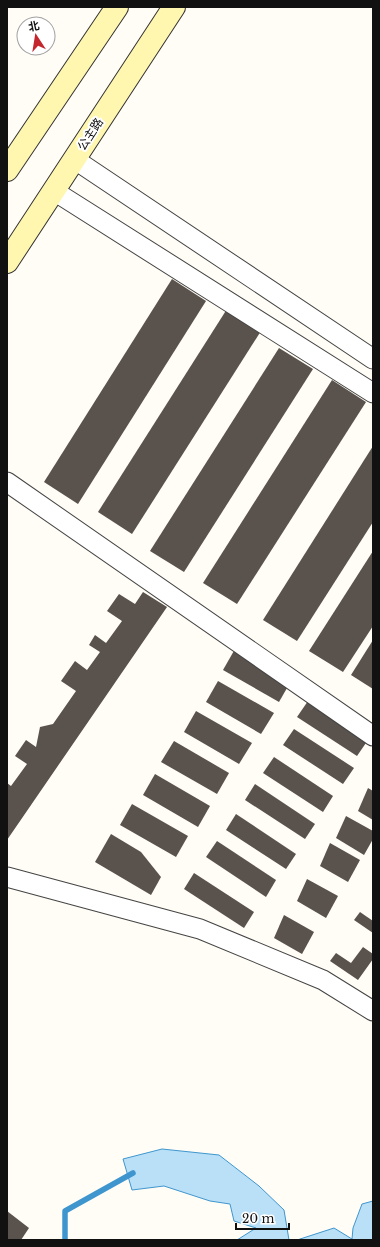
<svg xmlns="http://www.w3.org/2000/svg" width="380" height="1247" font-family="'Libre Baskerville','Noto Sans SC',serif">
	<rect width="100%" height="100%" fill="#fffdf5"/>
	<g fill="#b9e0f7" stroke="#3f96cf">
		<path d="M162,1149L219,1155L259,1186L284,1210L289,1240H237L256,1228L234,1221L230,1204L210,1201L164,1186L132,1190L123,1159Z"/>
		<path d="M373,1201V1240H297L334,1228L352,1239L353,1228L362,1204Z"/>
	</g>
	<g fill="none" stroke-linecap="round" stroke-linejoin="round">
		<path stroke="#3f96cf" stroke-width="5.5" d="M65,1240V1211L133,1173"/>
	</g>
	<g fill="#5a524d">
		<path d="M172,279L206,301L78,504L44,482Z"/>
		<path d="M227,309L261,331L132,534L98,512Z"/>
		<path d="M279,348L313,369L184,572L150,551Z"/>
		<path d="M332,380L366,402L237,604L203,583Z"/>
		<path d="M373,446V522L297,641L263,620Z"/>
		<path d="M373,551V626L343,672L309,651Z"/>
		<path d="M143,592L167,607L7,840V783L11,786L27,764L15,756L26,740L36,747L40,727L53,724L76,691L61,681L75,661L87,670L100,652L89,645L95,635L106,643L122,621L107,611L119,594L135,604Z"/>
		<path d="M373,640V689L351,675Z"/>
		<path d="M235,649L291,681L279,702L223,670Z"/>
		<path d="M218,681L274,713L261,734L206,702Z"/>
		<path d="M308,701L368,740L357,756L297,717Z"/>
		<path d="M196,711L252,743L239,764L184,732Z"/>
		<path d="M294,729L354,768L343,784L283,745Z"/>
		<path d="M174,741L229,773L217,794L161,762Z"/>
		<path d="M274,757L333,796L323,812L263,773Z"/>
		<path d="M155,774L210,806L198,827L143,795Z"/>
		<path d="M255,784L315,824L305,839L245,800Z"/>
		<path d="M368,788L373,791V820L358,811Z"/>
		<path d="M132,804L188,836L176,857L120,825Z"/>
		<path d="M236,814L296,854L286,869L226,830Z"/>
		<path d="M346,816L373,831V839L364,855L336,838Z"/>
		<path d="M111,834L141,852L161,877L151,895L95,862Z"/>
		<path d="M217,841L276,880L266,897L206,857Z"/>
		<path d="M330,843L360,860L348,882L320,866Z"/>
		<path d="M194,873L254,912L244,928L184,889Z"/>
		<path d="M307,879L338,896L326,918L297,901Z"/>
		<path d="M360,912L373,921V933L354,920Z"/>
		<path d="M284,915L314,932L302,954L274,938Z"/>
		<path d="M363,947L373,954V959L358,980L330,961L336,953L351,963Z"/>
		<path d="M7,1211L29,1228L21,1240H7Z"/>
	</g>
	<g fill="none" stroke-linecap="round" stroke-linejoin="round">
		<g stroke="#444" stroke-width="21">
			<g id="street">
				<path d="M74,159L373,359"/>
				<path d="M54,191L373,393"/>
				<path d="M7,482L373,736"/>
				<path d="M7,877L200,929L323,980L373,1011"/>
			</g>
		</g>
		<g stroke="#333" stroke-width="24">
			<g id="secondary">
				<path d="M7,170L117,7"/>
				<path d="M7,262L174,7"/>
			</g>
		</g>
		<use href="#street" stroke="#fff" stroke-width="19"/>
		<use href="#secondary" stroke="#fff6b0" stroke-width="22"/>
	</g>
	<g text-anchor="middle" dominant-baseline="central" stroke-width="4" stroke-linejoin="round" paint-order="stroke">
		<g font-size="12" fill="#111" stroke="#fff">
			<text transform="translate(90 134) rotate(-57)">公主路</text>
		</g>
	</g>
	<rect width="380" height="1247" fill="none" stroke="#111111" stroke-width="16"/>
	<g transform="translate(36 36) rotate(348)"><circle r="19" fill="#ffffff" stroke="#a0a0a0"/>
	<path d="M0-3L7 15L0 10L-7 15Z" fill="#c4262e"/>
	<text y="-6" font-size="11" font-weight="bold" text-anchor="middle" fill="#111111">北</text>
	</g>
	<path d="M236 1223v6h53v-6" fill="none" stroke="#111111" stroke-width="2"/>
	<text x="242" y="1223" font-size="12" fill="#111111" stroke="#ffffff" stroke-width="3" paint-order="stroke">20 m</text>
</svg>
